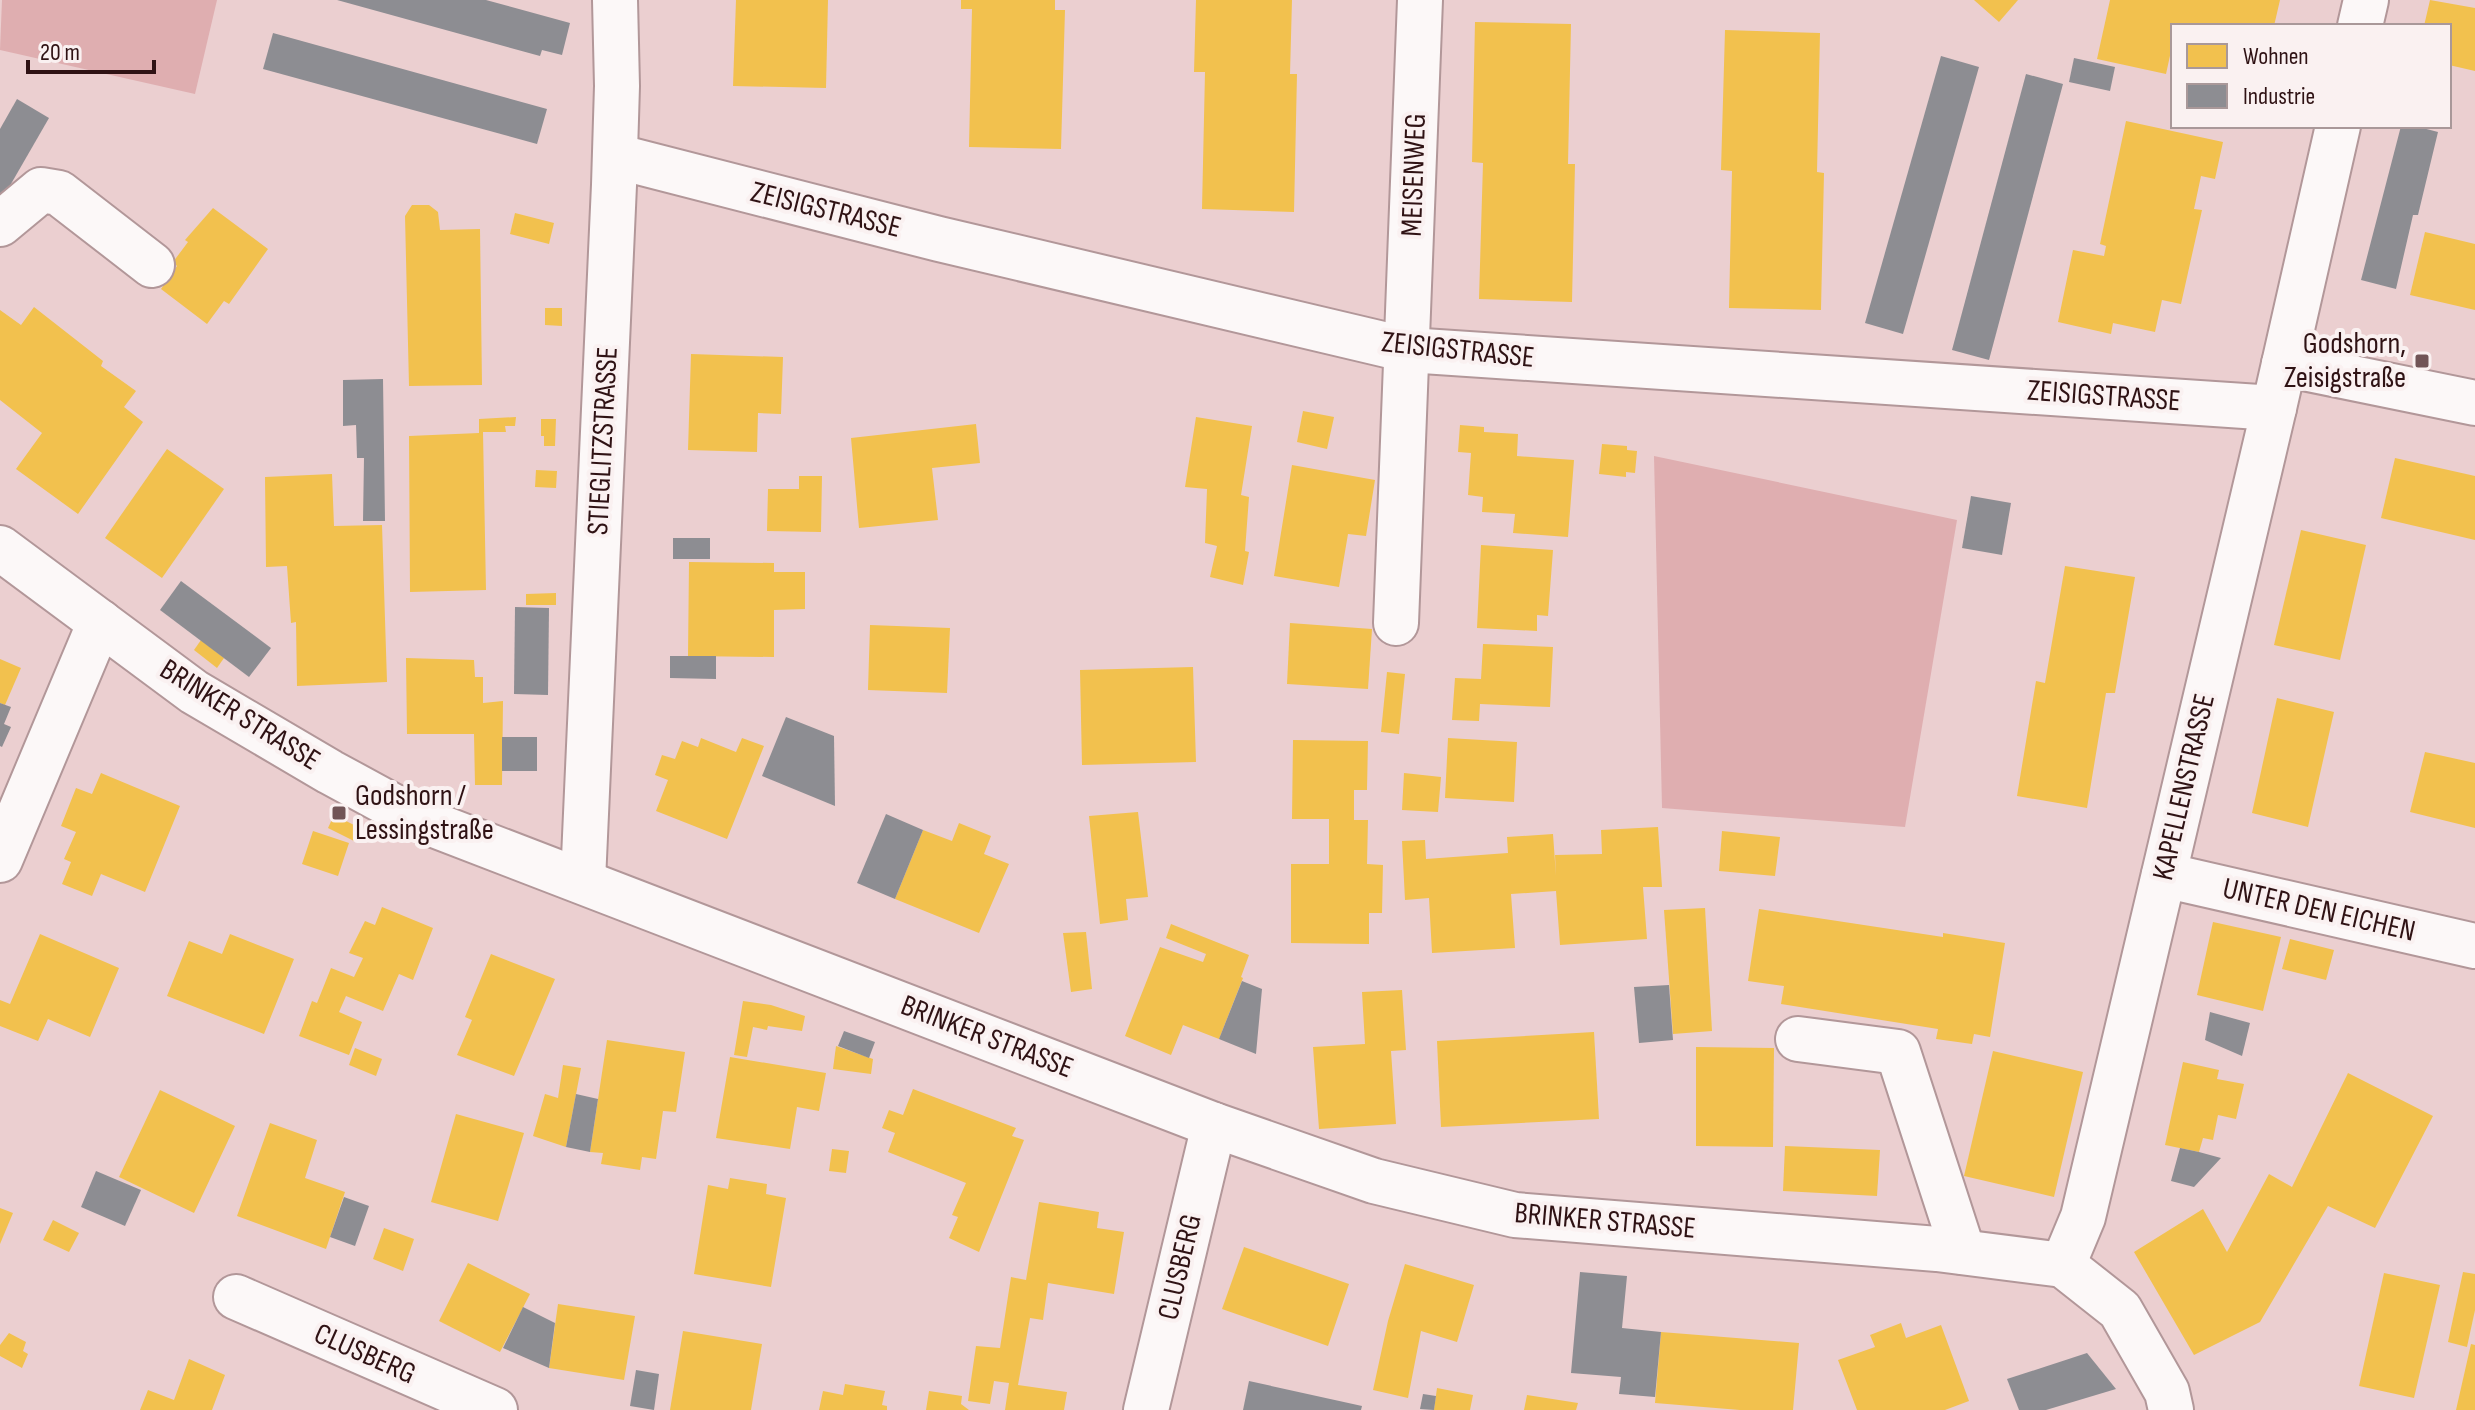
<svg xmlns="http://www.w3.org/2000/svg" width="2475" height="1410" font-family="'Sofia Sans Condensed',sans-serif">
	<rect width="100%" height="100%" fill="#ebcfd0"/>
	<g fill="#dfaeb0">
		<path d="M2,0H217L195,94L0,50Z"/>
		<path d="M1654,456L1957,520L1905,827L1662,808Z"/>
	</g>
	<g fill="#f2c14e">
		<path d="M736,0H828L826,88L733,86Z"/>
		<path d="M961,0H1055V10H1065L1061,149L969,147L972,9H961Z"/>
		<path d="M1196,0H1292L1290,74H1297L1294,212L1202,209L1205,72H1194Z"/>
		<path d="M1974,0H2018L1999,22Z"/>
		<path d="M2110,0H2280L2274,26H2173V42L2166,74L2097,59Z"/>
		<path d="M2430,0L2475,8V71L2449,65V26H2424Z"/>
		<path d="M1475,22L1571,24L1568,164H1575L1572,302L1479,299L1483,163L1472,162Z"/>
		<path d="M1725,30L1820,33L1817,172L1824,173L1821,310L1729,308L1732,171L1721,170Z"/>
		<path d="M2126,121L2223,142L2215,179L2201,176L2194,209L2202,210L2181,304L2162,300L2155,332L2113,323L2111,334L2058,322L2073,250L2104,256L2106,246L2100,244Z"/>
		<path d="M412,205H429L438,212L440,230L480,229L482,385L409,386L405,216Z"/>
		<path d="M213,208L268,249L229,304L224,301L207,324L161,289L177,266L173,262L188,242L185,240Z"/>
		<path d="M515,213L554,223L549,244L510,234Z"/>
		<path d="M2425,232L2475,244V310L2410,295Z"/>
		<path d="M34,307L103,361L101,366L136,391L124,407L143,422L78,514L16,469L42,433L0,400V310L21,325Z"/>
		<path d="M545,308H562V326L545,325Z"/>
		<path d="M691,354L783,357L781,414L758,413L757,452L688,450Z"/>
		<path d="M1303,411L1334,417L1327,449L1297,442Z"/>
		<path d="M516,417L515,426H505L506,432H483L486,590L410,592L409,436L479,433V419Z"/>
		<path d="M1196,417L1252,426L1241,495L1249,497L1245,551L1249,552L1243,585L1210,577L1217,546L1205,543L1207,489L1185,487Z"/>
		<path d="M541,419H556L555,446H544V436H541Z"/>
		<path d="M976,424L980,463L932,468L938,520L859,528L851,438Z"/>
		<path d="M1460,425L1484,427V432L1518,434L1517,456L1574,460L1568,537L1513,533L1515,514L1482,512L1483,497L1468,495L1471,453L1458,452Z"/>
		<path d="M1602,444L1627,446V450L1637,451L1635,473L1626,472V477L1599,474Z"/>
		<path d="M167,449L224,489L162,578L105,538Z"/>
		<path d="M2395,458L2475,476V540L2381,518Z"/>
		<path d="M1292,465L1375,480L1366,536L1348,534L1339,587L1274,576Z"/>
		<path d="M536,470L557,471L556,488L535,487Z"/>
		<path d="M332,474L334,526L382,525L387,682L297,686L296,622L291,623L287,566L266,567L265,477Z"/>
		<path d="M799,476H822L821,532L767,531L768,489H799Z"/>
		<path d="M2301,530L2366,545L2340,660L2274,645Z"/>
		<path d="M1481,545L1553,550L1548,616L1537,615V631L1477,628Z"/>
		<path d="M689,562L774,563V572H805V609L774,610V657L688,656Z"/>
		<path d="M2065,566L2135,577L2115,693H2106L2087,808L2017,796L2036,681L2045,683Z"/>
		<path d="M556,593V605H526V594Z"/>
		<path d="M1290,623L1372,629L1368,689L1287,684Z"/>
		<path d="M870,625L950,628L947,693L868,690Z"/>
		<path d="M201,640L224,658L217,668L194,650Z"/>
		<path d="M1483,644L1553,647L1550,707L1480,704L1479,721L1452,720L1455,678L1481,679Z"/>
		<path d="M406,658L474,660L475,677H483V703L503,701L502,785H475L474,734H407Z"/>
		<path d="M0,659L21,668L5,705L0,703Z"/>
		<path d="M1193,667L1196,762L1082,765L1080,670Z"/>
		<path d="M1387,672L1405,674L1399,734L1381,732Z"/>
		<path d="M2277,698L2334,712L2308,827L2252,813Z"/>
		<path d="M701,738L736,752L742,738L764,746L727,839L656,811L668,780L655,775L662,755L675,759L682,741L698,747Z"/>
		<path d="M1448,738L1517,742L1514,802L1445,798Z"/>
		<path d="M1293,740L1368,741L1367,790H1354V820H1368L1367,864L1383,865L1382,913H1369V944L1291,943V864H1329V819H1292Z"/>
		<path d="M2425,752L2475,763V828L2410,812Z"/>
		<path d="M101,773L180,806L145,892L101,874L92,896L62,884L71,862L64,859L76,832L61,826L76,788L92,794Z"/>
		<path d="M1404,773L1441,777L1438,812L1402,810Z"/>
		<path d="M1138,812L1148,897L1126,899L1128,920L1100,924L1089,816Z"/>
		<path d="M334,815L362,829L356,842L328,828Z"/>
		<path d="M959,823L991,836L984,854L1009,864L979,933L895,899L923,830L952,841Z"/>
		<path d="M1658,827L1662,887H1643L1647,939L1560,945L1556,891L1511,894L1515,948L1432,953L1429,898L1405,900L1402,841L1425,840L1426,859L1508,853L1507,837L1553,834L1556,876L1555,855L1602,854L1601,830Z"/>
		<path d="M313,831L349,843L338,876L302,864Z"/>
		<path d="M1722,831L1780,837L1775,876L1719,871Z"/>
		<path d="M382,907L433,928L413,980L399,974L383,1011L346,996L339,1012L362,1022L349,1055L299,1036L312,1001L317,1003L331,968L354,977L363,958L349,953L365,921L375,925Z"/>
		<path d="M1705,908L1712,1031L1673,1034L1664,910Z"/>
		<path d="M1759,909L1943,937V933L2005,943L1990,1037L1974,1034L1972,1044L1936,1039L1938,1029L1781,1004L1784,986L1748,981Z"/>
		<path d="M2213,922L2281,937L2263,1011L2197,995Z"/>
		<path d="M1171,924L1249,955L1241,977L1243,978L1219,1039L1183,1025L1171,1055L1125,1036L1160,947L1203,962L1206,954L1166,938Z"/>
		<path d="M1086,932L1092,989L1071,992L1063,933Z"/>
		<path d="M40,934L119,968L90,1037L48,1019L38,1041L0,1026V1000L10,1004Z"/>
		<path d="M230,934L294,959L264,1034L167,996L189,941L222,954Z"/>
		<path d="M2290,939L2334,950L2326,980L2282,969Z"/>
		<path d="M491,954L555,979L514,1076L457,1055L472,1020L465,1017Z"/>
		<path d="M1402,990L1406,1050L1391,1051L1396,1124L1319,1129L1313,1047L1365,1044L1362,992Z"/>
		<path d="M743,1001L771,1005L805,1016L802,1031L768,1026L767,1030L753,1027L747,1057L734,1055Z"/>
		<path d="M1594,1032L1599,1119L1441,1127L1437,1041Z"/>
		<path d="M607,1040L685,1052L676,1112L663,1111L656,1159L642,1157L640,1170L601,1164L603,1153L590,1152Z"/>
		<path d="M836,1046L873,1059L871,1074L833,1069Z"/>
		<path d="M1696,1047L1774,1048L1773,1147L1696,1146Z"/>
		<path d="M355,1048L382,1059L376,1076L349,1065Z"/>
		<path d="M1993,1051L2083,1072L2054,1197L1964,1176Z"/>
		<path d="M730,1057L826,1073L819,1111L797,1107L790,1149L716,1138Z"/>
		<path d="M2183,1062L2219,1070L2217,1079L2244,1084L2236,1119L2218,1115L2213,1140L2203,1138L2199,1152L2165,1145Z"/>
		<path d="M563,1065L581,1068L566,1147L533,1136L545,1094L558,1098Z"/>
		<path d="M2348,1073L2433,1116L2375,1228L2328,1206L2260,1322L2194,1355L2134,1252L2203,1209L2227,1252L2269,1174L2292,1187Z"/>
		<path d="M913,1089L1016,1128L1012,1136L1024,1140L979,1252L949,1238L958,1217L952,1215L966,1183L888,1152L895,1133L882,1128L889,1110L903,1115Z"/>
		<path d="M160,1090L235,1126L194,1213L119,1177Z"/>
		<path d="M456,1114L524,1133L498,1221L431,1202Z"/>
		<path d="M270,1123L317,1140L305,1178L345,1192L326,1249L237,1216Z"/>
		<path d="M1785,1146L1880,1150L1877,1196L1783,1191Z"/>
		<path d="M832,1149L849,1151L846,1173L829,1171Z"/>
		<path d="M730,1178L767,1184L766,1194L786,1198L771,1287L694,1274L708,1185L728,1189Z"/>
		<path d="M1039,1202L1099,1212L1097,1228L1124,1232L1114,1294L1048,1283L1043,1320L1030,1318L1018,1385L1067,1392L1064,1410H1005L1009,1383L994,1381L990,1404L968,1401L976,1346L1000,1348L1011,1277L1026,1280Z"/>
		<path d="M0,1208L13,1213L0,1244Z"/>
		<path d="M53,1220L79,1233L69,1252L43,1240Z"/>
		<path d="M384,1228L414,1239L403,1271L373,1259Z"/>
		<path d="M1244,1247L1349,1284L1328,1346L1222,1309Z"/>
		<path d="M468,1263L530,1294L500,1352L439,1321Z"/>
		<path d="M1405,1264L1474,1285L1457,1342L1421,1331L1408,1398L1373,1390L1388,1321Z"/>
		<path d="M2463,1272L2475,1274V1310L2467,1347L2448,1342Z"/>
		<path d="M2384,1273L2440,1285L2414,1398L2359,1386Z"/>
		<path d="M558,1304L635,1316L624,1380L549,1368Z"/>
		<path d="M1901,1323L1906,1338L1941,1325L1969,1401L1945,1410H1857L1838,1360L1875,1347L1870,1335Z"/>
		<path d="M683,1331L762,1344L751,1410H670Z"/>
		<path d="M1661,1332L1799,1343L1793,1410H1740L1655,1403Z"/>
		<path d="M9,1333L26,1342L23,1351L28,1354L22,1368L0,1356V1345Z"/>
		<path d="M2471,1344L2475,1345V1410H2456Z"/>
		<path d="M189,1359L225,1375L212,1410H140L148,1390L174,1400Z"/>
		<path d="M845,1384L885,1391L882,1405L887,1406V1410H819L823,1391L843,1395Z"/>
		<path d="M1437,1388L1473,1395L1470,1410H1434Z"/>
		<path d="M929,1391L962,1396L961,1404L969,1410H926Z"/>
		<path d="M1527,1395L1578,1403L1576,1410H1524Z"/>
	</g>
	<g fill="#8d8d92">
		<path d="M337,0H486L570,23L562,55L542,50L540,56Z"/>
		<path d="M273,33L547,109L537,144L263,69Z"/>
		<path d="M1941,56L1979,67L1903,334L1865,323Z"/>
		<path d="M2074,58L2115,67L2110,91L2069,82Z"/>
		<path d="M2026,74L2063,84L1989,360L1952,350Z"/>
		<path d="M17,99L49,118L0,203V129Z"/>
		<path d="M2401,126H2415L2438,132L2418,215H2413L2396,289L2361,280Z"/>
		<path d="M383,379L385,521H363L364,458H357L356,425L343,426V380Z"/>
		<path d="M1971,496L2011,503L2002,555L1962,548Z"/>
		<rect x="673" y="538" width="37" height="21"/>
		<path d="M181,581L271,648L249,677L160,610Z"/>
		<path d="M515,607L549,608L548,695L514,694Z"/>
		<path d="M670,656H716V679L670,678Z"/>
		<path d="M0,703L11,707L4,724L11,727L2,747L0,746Z"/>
		<path d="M786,717L834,736L835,806L762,776Z"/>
		<rect x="502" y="737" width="35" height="34"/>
		<path d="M886,814L923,830L895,899L857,883Z"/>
		<path d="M1242,981L1262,989L1256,1054L1219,1039Z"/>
		<path d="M1669,985L1673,1040L1639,1043L1634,987Z"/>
		<path d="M2210,1012L2250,1023L2242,1056L2205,1040Z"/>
		<path d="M844,1031L875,1042L869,1058L838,1046Z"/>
		<path d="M576,1094L598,1099L590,1152L566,1147Z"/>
		<path d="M2180,1148L2199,1152L2221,1158L2194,1187L2171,1181Z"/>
		<path d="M96,1171L141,1190L125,1226L81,1207Z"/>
		<path d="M344,1197L369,1206L355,1246L330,1237Z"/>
		<path d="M1580,1272L1627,1276L1622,1328L1661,1332L1655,1397L1619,1394L1621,1377L1571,1373Z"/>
		<path d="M523,1307L555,1323L549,1368L503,1348Z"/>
		<path d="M2087,1353L2116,1389L2046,1410H2019L2007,1379Z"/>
		<path d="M636,1370L659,1374L654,1410L630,1406Z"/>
		<path d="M1249,1381L1362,1406L1361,1410H1243Z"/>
		<path d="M1423,1394L1436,1396L1434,1410L1420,1409Z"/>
	</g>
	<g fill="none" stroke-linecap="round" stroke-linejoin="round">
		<g stroke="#b29799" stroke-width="48">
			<g id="minor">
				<path d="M2360,26L2366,0"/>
				<path d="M615,156L939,239L1408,350L2274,408"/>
				<path d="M0,224L41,190L59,193L152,265"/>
				<path d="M2284,364L2475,403"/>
				<path d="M0,548L194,692L330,772L411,816L1214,1125L1374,1181L1515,1215L1937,1249L2063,1265"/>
				<path d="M1396,623L1420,0"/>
				<path d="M0,860L100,622"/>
				<path d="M2164,875L2475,946"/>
				<path d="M583,881L614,185L617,86L615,0"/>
				<path d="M1798,1039L1898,1052L1963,1252"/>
				<path d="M2063,1265L2083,1217L2274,408L2338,126"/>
				<path d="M2063,1265L2120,1310L2167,1392L2171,1410"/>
				<path d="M236,1297L495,1410"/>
				<path d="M1146,1410L1214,1125"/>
			</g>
		</g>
		<use href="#minor" stroke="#fcf8f8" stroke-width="44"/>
	</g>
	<g fill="#715456" stroke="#faf1f1" stroke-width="3">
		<rect x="2414" y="353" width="16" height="16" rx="4"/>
		<rect x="331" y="805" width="16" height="16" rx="4"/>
	</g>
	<g text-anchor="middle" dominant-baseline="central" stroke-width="8" stroke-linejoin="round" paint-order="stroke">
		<g font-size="30" fill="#2f1214" stroke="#faf1f1">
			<text transform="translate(1414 175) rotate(-88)">MEISENWEG</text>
			<text transform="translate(826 210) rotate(14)">ZEISIGSTRASSE</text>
			<text transform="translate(1458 350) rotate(6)">ZEISIGSTRASSE</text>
			<text transform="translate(2104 396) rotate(4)">ZEISIGSTRASSE</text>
			<text transform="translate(603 441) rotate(-87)">STIEGLITZSTRASSE</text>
			<text transform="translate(240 715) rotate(32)">BRINKER STRASSE</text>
			<text transform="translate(2184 787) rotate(-77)">KAPELLENSTRASSE</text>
			<text transform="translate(2319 910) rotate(13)">UNTER DEN EICHEN</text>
			<text transform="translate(987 1037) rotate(21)">BRINKER STRASSE</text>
			<text transform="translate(1605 1221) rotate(5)">BRINKER STRASSE</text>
			<text transform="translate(1180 1267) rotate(-77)">CLUSBERG</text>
			<text transform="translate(365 1354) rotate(24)">CLUSBERG</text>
		</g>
		<g font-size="30" fill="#2f1214" stroke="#faf1f1" text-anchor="end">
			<text x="2406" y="344">Godshorn,<tspan x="2406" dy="34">Zeisigstraße</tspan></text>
			<text x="355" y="796" text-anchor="start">Godshorn /<tspan x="355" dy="34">Lessingstraße</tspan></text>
		</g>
	</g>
	<rect x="2171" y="24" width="280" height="104" fill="#faf1f1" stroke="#a99899" stroke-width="2"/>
	<rect x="2187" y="44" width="40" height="24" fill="#f2c14e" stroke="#a99899" stroke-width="2"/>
	<text x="2243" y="64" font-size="24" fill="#2f1214">Wohnen</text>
	<rect x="2187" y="84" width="40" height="24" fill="#8d8d92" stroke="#a99899" stroke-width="2"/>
	<text x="2243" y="104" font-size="24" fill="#2f1214">Industrie</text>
	<path d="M28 60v12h126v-12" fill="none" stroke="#2f1214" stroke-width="4"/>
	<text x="40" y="60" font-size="24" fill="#2f1214" stroke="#faf1f1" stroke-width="6" paint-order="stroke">20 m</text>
</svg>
